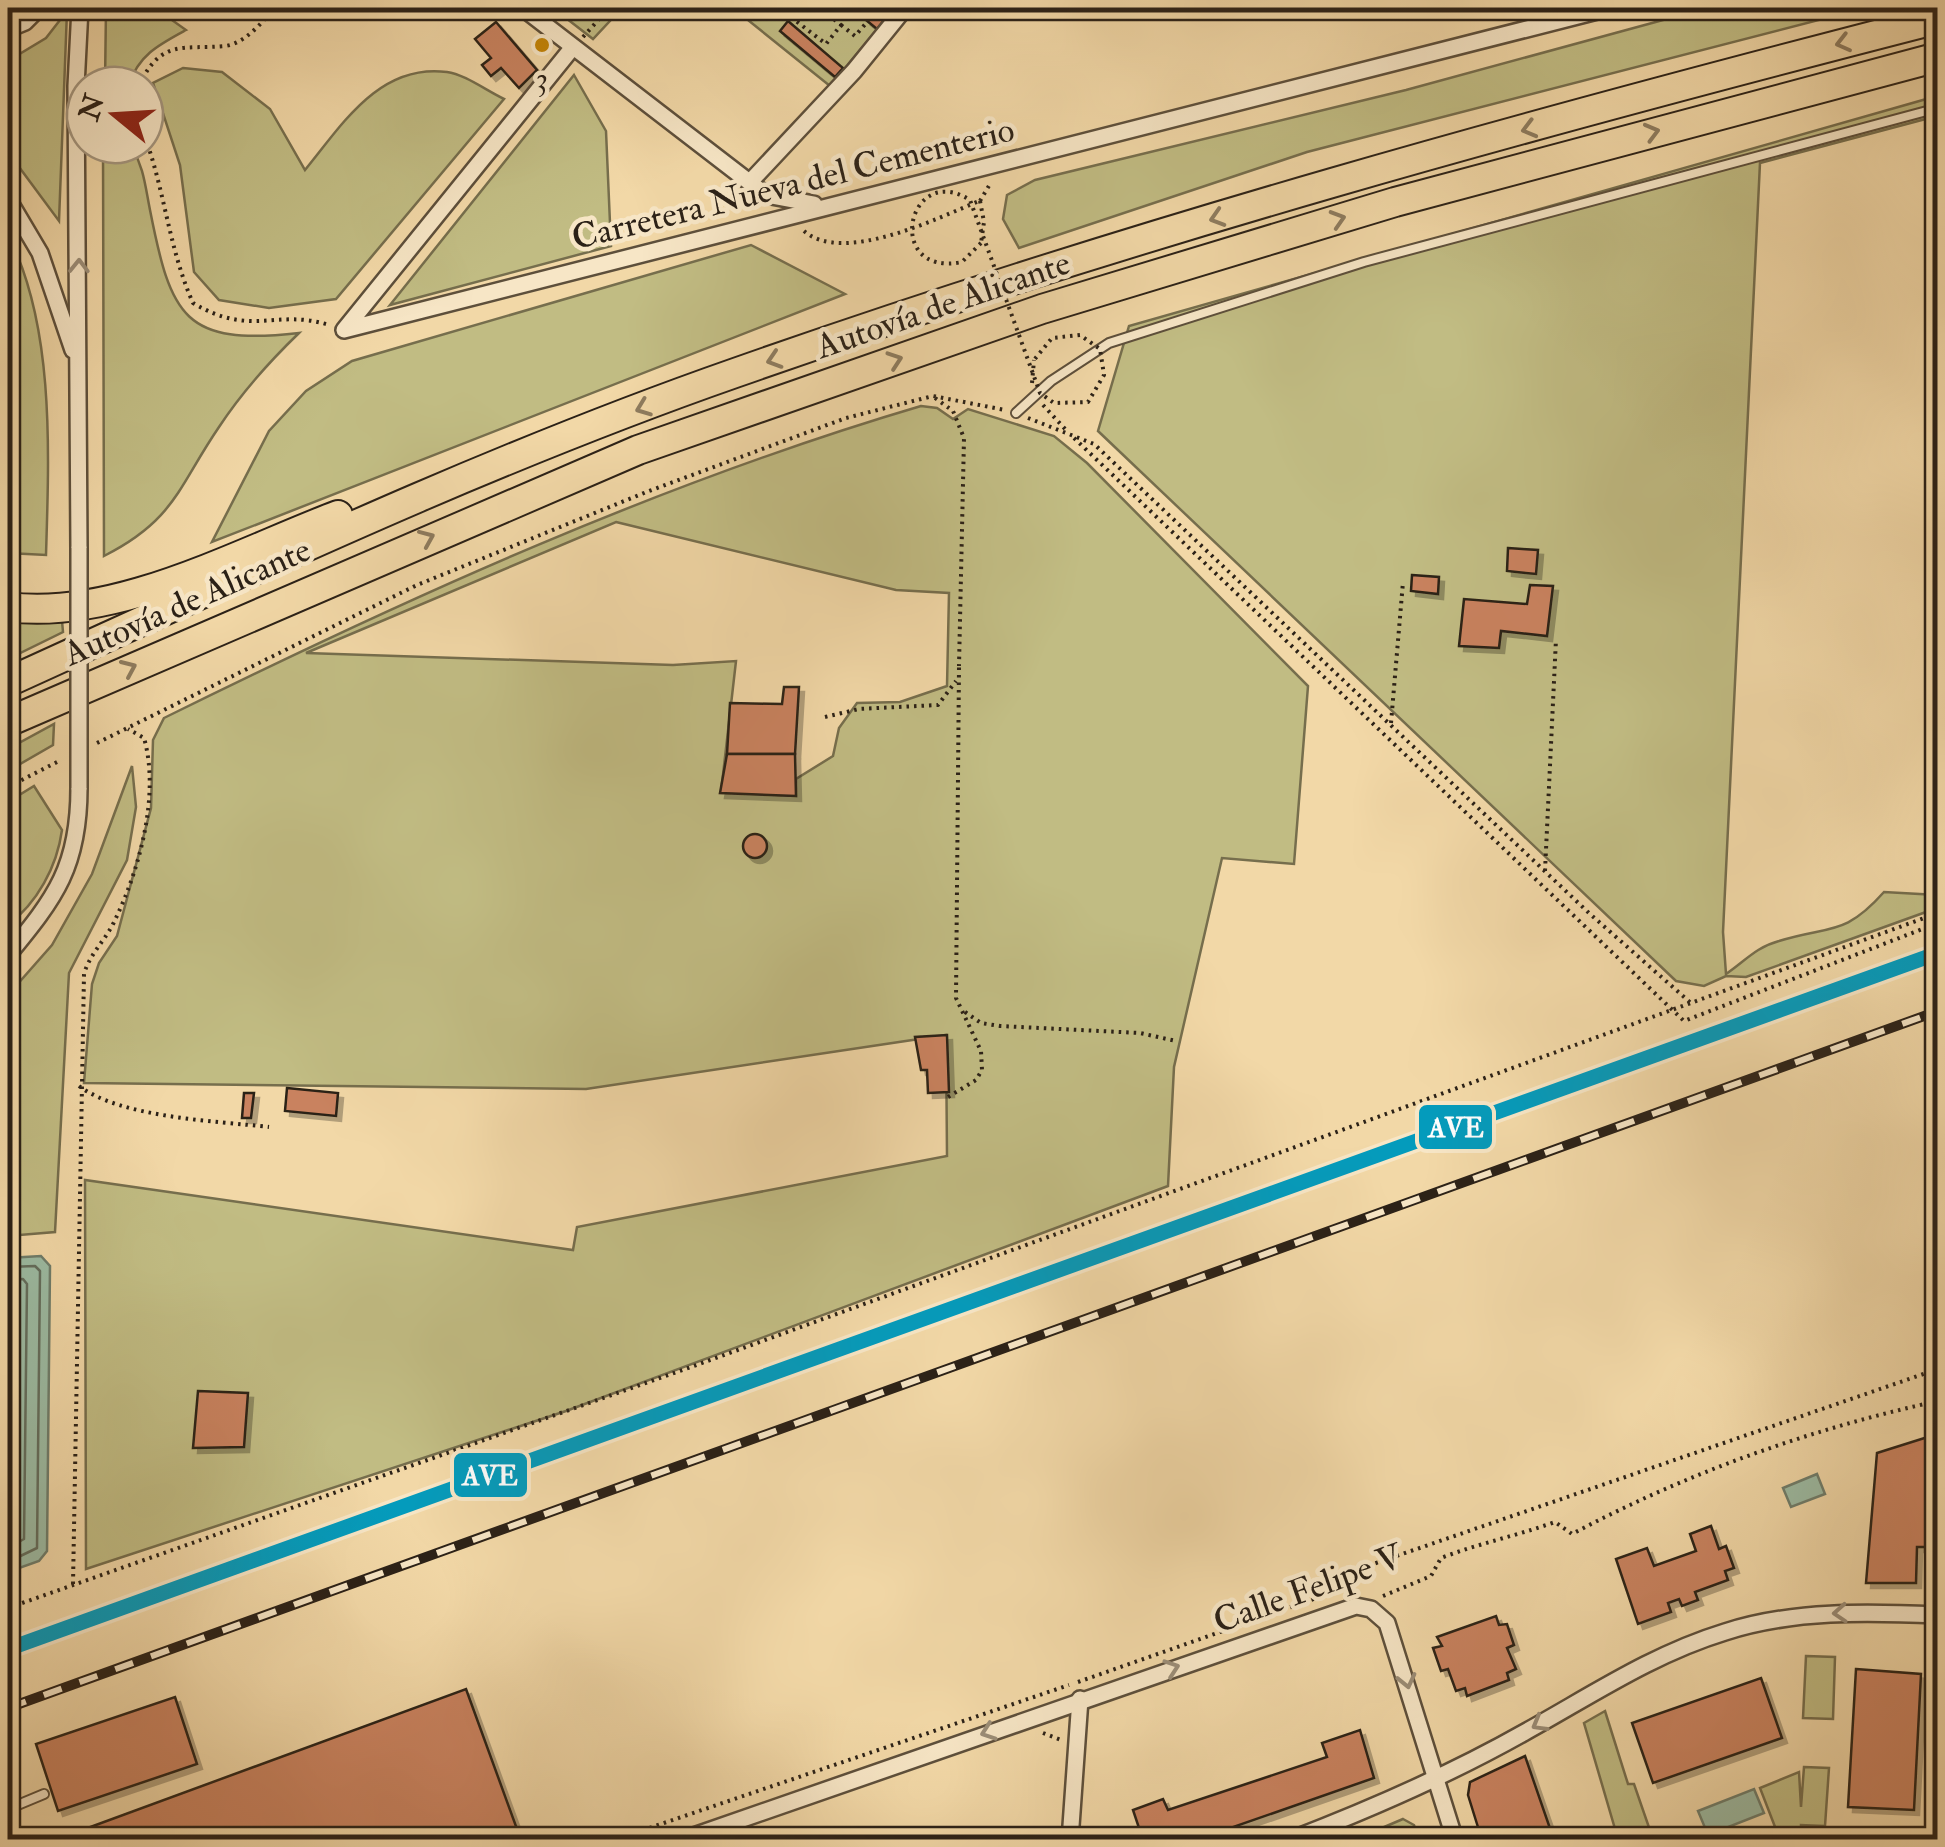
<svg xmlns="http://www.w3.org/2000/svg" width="1945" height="1847" font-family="'IM FELL Double Pica',serif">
	<defs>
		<filter id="shadow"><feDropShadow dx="5" dy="5" stdDeviation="0" flood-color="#0004"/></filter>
	</defs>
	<rect width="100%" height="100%" fill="#f2d8a7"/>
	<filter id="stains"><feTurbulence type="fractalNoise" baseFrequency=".002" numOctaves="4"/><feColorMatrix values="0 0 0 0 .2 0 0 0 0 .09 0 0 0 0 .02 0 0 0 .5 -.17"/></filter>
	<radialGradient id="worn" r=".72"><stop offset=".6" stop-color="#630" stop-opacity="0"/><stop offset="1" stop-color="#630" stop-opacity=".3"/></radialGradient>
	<g fill="#c1bc83" stroke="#766e4d" stroke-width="2.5" fill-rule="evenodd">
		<path d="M106,8H155L186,30C160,44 138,55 129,85H105Z"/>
		<path d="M553,8H622L593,39Z"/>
		<path d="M733,8H895L830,86Z"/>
		<path d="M1707,8H1865L1307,152L1019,248L1003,219L1007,195L1035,180L1406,90Z"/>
		<path d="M67,11L59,221L8,152V61L46,38Z"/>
		<path d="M183,68L222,72L270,109L305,170C342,125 379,63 447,72C464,74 487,91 504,99L336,299L269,308L219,300L194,272L180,165L153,83Z"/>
		<path d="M574,75L606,131L611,246L390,305Z"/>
		<path d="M1937,96V116L1760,163L1723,932L1726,974C1744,962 1756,947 1779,941C1830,925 1844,937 1884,892L1937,895V908L1746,977L1726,976L1704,986L1676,981L1098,431L1129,326Z"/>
		<path d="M103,145H131C144,168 145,185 150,210C171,317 184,346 299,333C269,362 242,392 219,427C178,487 175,520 104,556Z"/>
		<path d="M8,235C55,326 49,454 46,555L8,553Z"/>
		<path d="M751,245L845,294L212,542L269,431L306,391L352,361Z"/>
		<path d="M921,406L937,408L953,419L968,409L1054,436L1087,463L1308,686L1294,864L1222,858L1174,1067L1168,1186L566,1411L86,1569L85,1180L573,1250L577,1227L947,1156L946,1035L586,1089L84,1083L92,984L99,963L117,936L151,808L153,740L164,718C407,598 660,483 921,406ZM616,522L896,590L949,593L947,686L900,702L857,703L839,728L833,756L796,779V796L721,792L736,661L673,665L306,653Z"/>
		<path d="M8,619L62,621L63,632L8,659Z"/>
		<path d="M54,724L53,745L8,771V749Z"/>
		<path d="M132,766L136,807L127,860L69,973L55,1232L8,1236V995L52,945L92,874Z"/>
		<path d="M34,786L62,830C57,867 37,903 8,925V802Z"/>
		<path d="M1806,1656L1835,1657L1833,1719L1803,1718Z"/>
		<path d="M1605,1711L1628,1784H1634L1653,1839H1618L1584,1723Z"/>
		<path d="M1804,1767L1829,1768L1825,1826L1801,1825V1835L1777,1832L1760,1788L1799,1772L1801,1807Z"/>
		<path d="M1403,1819L1414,1825L1419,1839H1356Z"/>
	</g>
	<g fill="#9cbba3" stroke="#6f7d6b" stroke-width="2.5">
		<path d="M41,1256L50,1266L47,1551L39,1561L8,1572V1258Z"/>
		<path d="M1817,1474L1825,1494L1791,1507L1783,1488Z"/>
		<path d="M1754,1789L1764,1813L1708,1835L1698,1811Z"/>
	</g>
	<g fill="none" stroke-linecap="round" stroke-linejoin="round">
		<g stroke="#646e5d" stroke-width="2.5">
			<path d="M8,1267L35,1266L40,1271L37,1548L8,1562"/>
			<path d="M8,1280L23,1279L27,1284L24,1539L8,1548"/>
			<path d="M8,1295L12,1300L8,1532"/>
		</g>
	</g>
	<g fill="#c9825e" stroke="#2b2117" stroke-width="2.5" filter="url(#shadow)">
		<path d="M876,8H894L877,29L866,20Z"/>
		<path d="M788,21L843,68L835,77L780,31Z"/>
		<path d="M496,22L537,70L519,88L501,68L491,76L482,65L491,58L475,39Z"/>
		<path d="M1508,548L1538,550L1536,574L1507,571Z"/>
		<path d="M1412,575L1439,577L1438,594L1411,591Z"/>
		<path d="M1530,585L1553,586L1547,636L1501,631L1499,648L1459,646L1464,599L1527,604Z"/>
		<path d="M784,687H799L795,754H727L730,703L782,704Z"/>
		<path d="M727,754H795L796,796L720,793Z"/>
		<circle cx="755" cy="846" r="12"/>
		<path d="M947,1035L949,1092L928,1093L927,1070H921L915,1037Z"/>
		<path d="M287,1088L338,1093L336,1116L285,1111Z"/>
		<path d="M244,1093H254L251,1118H242Z"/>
		<path d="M198,1391L248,1393L244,1447L193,1448Z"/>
		<path d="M1934,1435L1928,1547H1917L1916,1583H1866L1877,1453Z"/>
		<path d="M1711,1526L1719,1549L1726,1546L1734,1568L1725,1571L1728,1580L1695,1592L1698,1600L1682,1606L1679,1599L1668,1603L1671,1612L1638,1624L1616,1559L1647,1548L1654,1566L1696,1551L1690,1534Z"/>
		<path d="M1496,1616L1499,1625L1507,1624L1514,1645L1507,1648L1516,1669L1507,1673L1509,1680L1467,1696L1465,1688L1456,1691L1448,1669L1441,1671L1433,1648L1442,1646L1437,1637Z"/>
		<path d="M1856,1669L1921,1674L1914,1810L1848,1807Z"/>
		<path d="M1761,1678L1782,1738L1653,1783L1632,1723Z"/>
		<path d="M466,1689L521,1840H55Z"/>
		<path d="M175,1697L197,1764L58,1811L36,1744Z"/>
		<path d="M1360,1730L1374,1778L1196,1840H1143L1133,1810L1163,1799L1168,1810L1327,1757L1322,1743Z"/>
		<path d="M1525,1756L1554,1840H1482L1468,1795L1470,1782Z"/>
	</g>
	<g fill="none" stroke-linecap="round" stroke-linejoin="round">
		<g stroke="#5d4f3b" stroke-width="12">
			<g id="lane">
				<path d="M1016,413L1051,381L1109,343L1364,262L1938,108"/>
				<path d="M8,1809L44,1794"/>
			</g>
		</g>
		<g stroke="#5d4f3b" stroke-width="20">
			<g id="street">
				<path d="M523,8L766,195L814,204"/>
				<path d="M8,29L25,22L39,8"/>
				<path d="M573,47L344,330L1609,8"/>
				<path d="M750,182L854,71L905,8"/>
				<path d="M8,199L40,253L73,350"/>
				<path d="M79,548L76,86L80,8"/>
				<path d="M8,955C56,897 79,866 79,788"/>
				<path d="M682,1840L1356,1606L1371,1609L1387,1623L1455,1840"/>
				<path d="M1070,1840L1080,1699"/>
				<path d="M1290,1840C1371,1809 1451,1774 1527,1731C1592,1695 1653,1654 1725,1632C1793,1610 1867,1612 1938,1615"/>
			</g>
		</g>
		<g stroke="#2b2117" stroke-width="32">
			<g id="highway">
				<path d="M8,607C115,621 238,553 338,515"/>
				<path d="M8,682C248,573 486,460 735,373C1129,234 1533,123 1938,19"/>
				<path d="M8,722L638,450L1042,309L1395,202L1938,57"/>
			</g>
		</g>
		<g stroke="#2b2117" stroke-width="4" stroke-dasharray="2.5 5" stroke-linecap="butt">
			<path d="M779,8L826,44L841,25L820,8"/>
			<path d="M1626,13L1648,8"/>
			<path d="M841,25L855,36L868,21"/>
			<path d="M583,37L609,8"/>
			<path d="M139,85C162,38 183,50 225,46C244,44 263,22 274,8"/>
			<path d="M145,137C165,192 169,249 193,303C252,338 275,308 329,325"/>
			<path d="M980,201L990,184"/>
			<path d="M980,201L984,222L981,243"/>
			<path d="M804,231C843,265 938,218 979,201"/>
			<path d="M1032,383L1034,360"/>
			<path d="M935,398L953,411L964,438L959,666"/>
			<path d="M1043,405L1067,431"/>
			<path d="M1028,418L1094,444L1590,914L1692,1004"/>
			<path d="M1074,438L1684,1021L1938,923"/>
			<path d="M825,717L859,709L938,705L956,681"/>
			<path d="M1391,723L1403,582"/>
			<path d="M97,743L417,585L649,491L846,418L933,396L1005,410"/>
			<path d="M8,787L61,760"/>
			<path d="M1545,871L1556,639"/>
			<path d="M965,1012L981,1023L1000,1026L1140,1033L1176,1041"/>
			<path d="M79,1086C122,1118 216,1121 269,1127"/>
			<path d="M948,1097L976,1080L982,1070L981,1051L956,998L959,667"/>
			<path d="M73,1584L84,974C90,953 106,940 115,920C140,868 160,794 144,738L128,729"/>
			<path d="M1383,1596L1431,1576L1441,1558C1480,1543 1516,1536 1555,1522L1572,1534C1687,1473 1810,1429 1938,1401"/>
			<path d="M8,1608L691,1367L1938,913"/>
			<path d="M1078,1682L1325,1595L1353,1571L1938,1369"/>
			<path d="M1043,1733L1061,1740"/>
			<path d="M614,1840L1069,1685"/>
		</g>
		<use href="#lane" stroke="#f7e6c6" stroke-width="8"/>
		<use href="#street" stroke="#f7e6c6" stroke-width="15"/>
		<use href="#highway" stroke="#f2d8a7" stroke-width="28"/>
		<g stroke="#2b2117" stroke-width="10">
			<path id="rail" d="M8,1708L1938,1011"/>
		</g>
		<use href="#rail" stroke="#f7e6c6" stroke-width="6" stroke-dasharray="19" stroke-linecap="butt"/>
		<g stroke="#5d4f3b" stroke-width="20" stroke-linecap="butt">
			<path id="street-bridge" d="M79,788V548"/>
		</g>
		<path stroke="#2b2117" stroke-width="4" stroke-dasharray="2.5 5" stroke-linecap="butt" d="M981,243L962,262C883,278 907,160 970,200L1040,393L1054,403L1088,402L1104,375L1100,349L1080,335L1052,338L1034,360"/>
		<use href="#street-bridge" stroke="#f7e6c6" stroke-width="15"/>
		<g stroke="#f7e6c6" stroke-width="22">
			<path id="rail-1" d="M8,1649L1938,953"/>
		</g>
		<use href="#rail-1" stroke="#049bbc" stroke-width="15"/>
	</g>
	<defs><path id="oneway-chevron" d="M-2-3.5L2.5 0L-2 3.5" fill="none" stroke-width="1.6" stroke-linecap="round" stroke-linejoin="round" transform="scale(2.5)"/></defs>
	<g stroke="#8e7c5f">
		<use href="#oneway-chevron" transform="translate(1843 43) rotate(166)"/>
		<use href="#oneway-chevron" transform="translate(1529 129) rotate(165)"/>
		<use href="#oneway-chevron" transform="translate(1652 132) rotate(-15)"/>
		<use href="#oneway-chevron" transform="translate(1217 218) rotate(163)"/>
		<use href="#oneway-chevron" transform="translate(1338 219) rotate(-17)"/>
		<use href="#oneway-chevron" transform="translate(774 360) rotate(162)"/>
		<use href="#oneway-chevron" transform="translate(895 360) rotate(-19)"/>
		<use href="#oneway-chevron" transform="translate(643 408) rotate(159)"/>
		<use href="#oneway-chevron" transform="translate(427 538) rotate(-23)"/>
		<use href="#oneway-chevron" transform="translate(129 668) rotate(-24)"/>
	</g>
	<g stroke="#9b8d77">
		<use href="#oneway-chevron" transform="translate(79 266) rotate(-89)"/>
		<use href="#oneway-chevron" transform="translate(1840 1613) rotate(176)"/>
		<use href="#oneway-chevron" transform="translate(1172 1668) rotate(-19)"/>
		<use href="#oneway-chevron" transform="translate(1407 1681) rotate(77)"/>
		<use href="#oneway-chevron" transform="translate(1539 1724) rotate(150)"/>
		<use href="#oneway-chevron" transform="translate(988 1732) rotate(161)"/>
	</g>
	<circle fill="#c48506" stroke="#f7e6c6" stroke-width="4" cx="542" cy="45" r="9"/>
	<g text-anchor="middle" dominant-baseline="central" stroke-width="9" stroke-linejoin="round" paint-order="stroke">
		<g font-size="32" fill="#2b2117" stroke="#f7e6c6">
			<text x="542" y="79">3</text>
		</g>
		<g font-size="35" fill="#2b2117" stroke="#f7e6c6">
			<text transform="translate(793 184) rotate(-14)">Carretera Nueva del Cementerio</text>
			<text transform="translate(943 305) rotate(-19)">Autovía de Alicante</text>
			<text transform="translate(187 602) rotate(-24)">Autovía de Alicante</text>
			<text transform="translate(1308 1589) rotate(-20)">Calle Felipe V</text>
		</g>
	</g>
	<g stroke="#f7e6c6" stroke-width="4">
		<rect x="1417" y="1103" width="77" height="48" rx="10" fill="#049bbc"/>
		<rect x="452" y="1451" width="77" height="48" rx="10" fill="#049bbc"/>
	</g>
	<g font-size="28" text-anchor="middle" font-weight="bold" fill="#fff">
		<text x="1456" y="1137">AVE</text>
		<text x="490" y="1485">AVE</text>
	</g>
	<rect width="1945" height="1847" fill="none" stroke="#f2d8a7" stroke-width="40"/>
	<rect x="10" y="10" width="1925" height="1827" fill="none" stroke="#2b2117" stroke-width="5"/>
	<rect x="20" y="20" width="1905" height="1807" fill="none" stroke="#2b2117" stroke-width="2.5"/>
	<g transform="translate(115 115) rotate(288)"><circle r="48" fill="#f7e6c6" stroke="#a59780" stroke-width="2.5"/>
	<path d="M0-8L18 38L0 25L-18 38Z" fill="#8f2418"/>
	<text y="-15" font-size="28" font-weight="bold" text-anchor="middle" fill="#2b2117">N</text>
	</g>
	<rect width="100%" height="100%" filter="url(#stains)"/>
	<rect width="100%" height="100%" fill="url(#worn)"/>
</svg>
